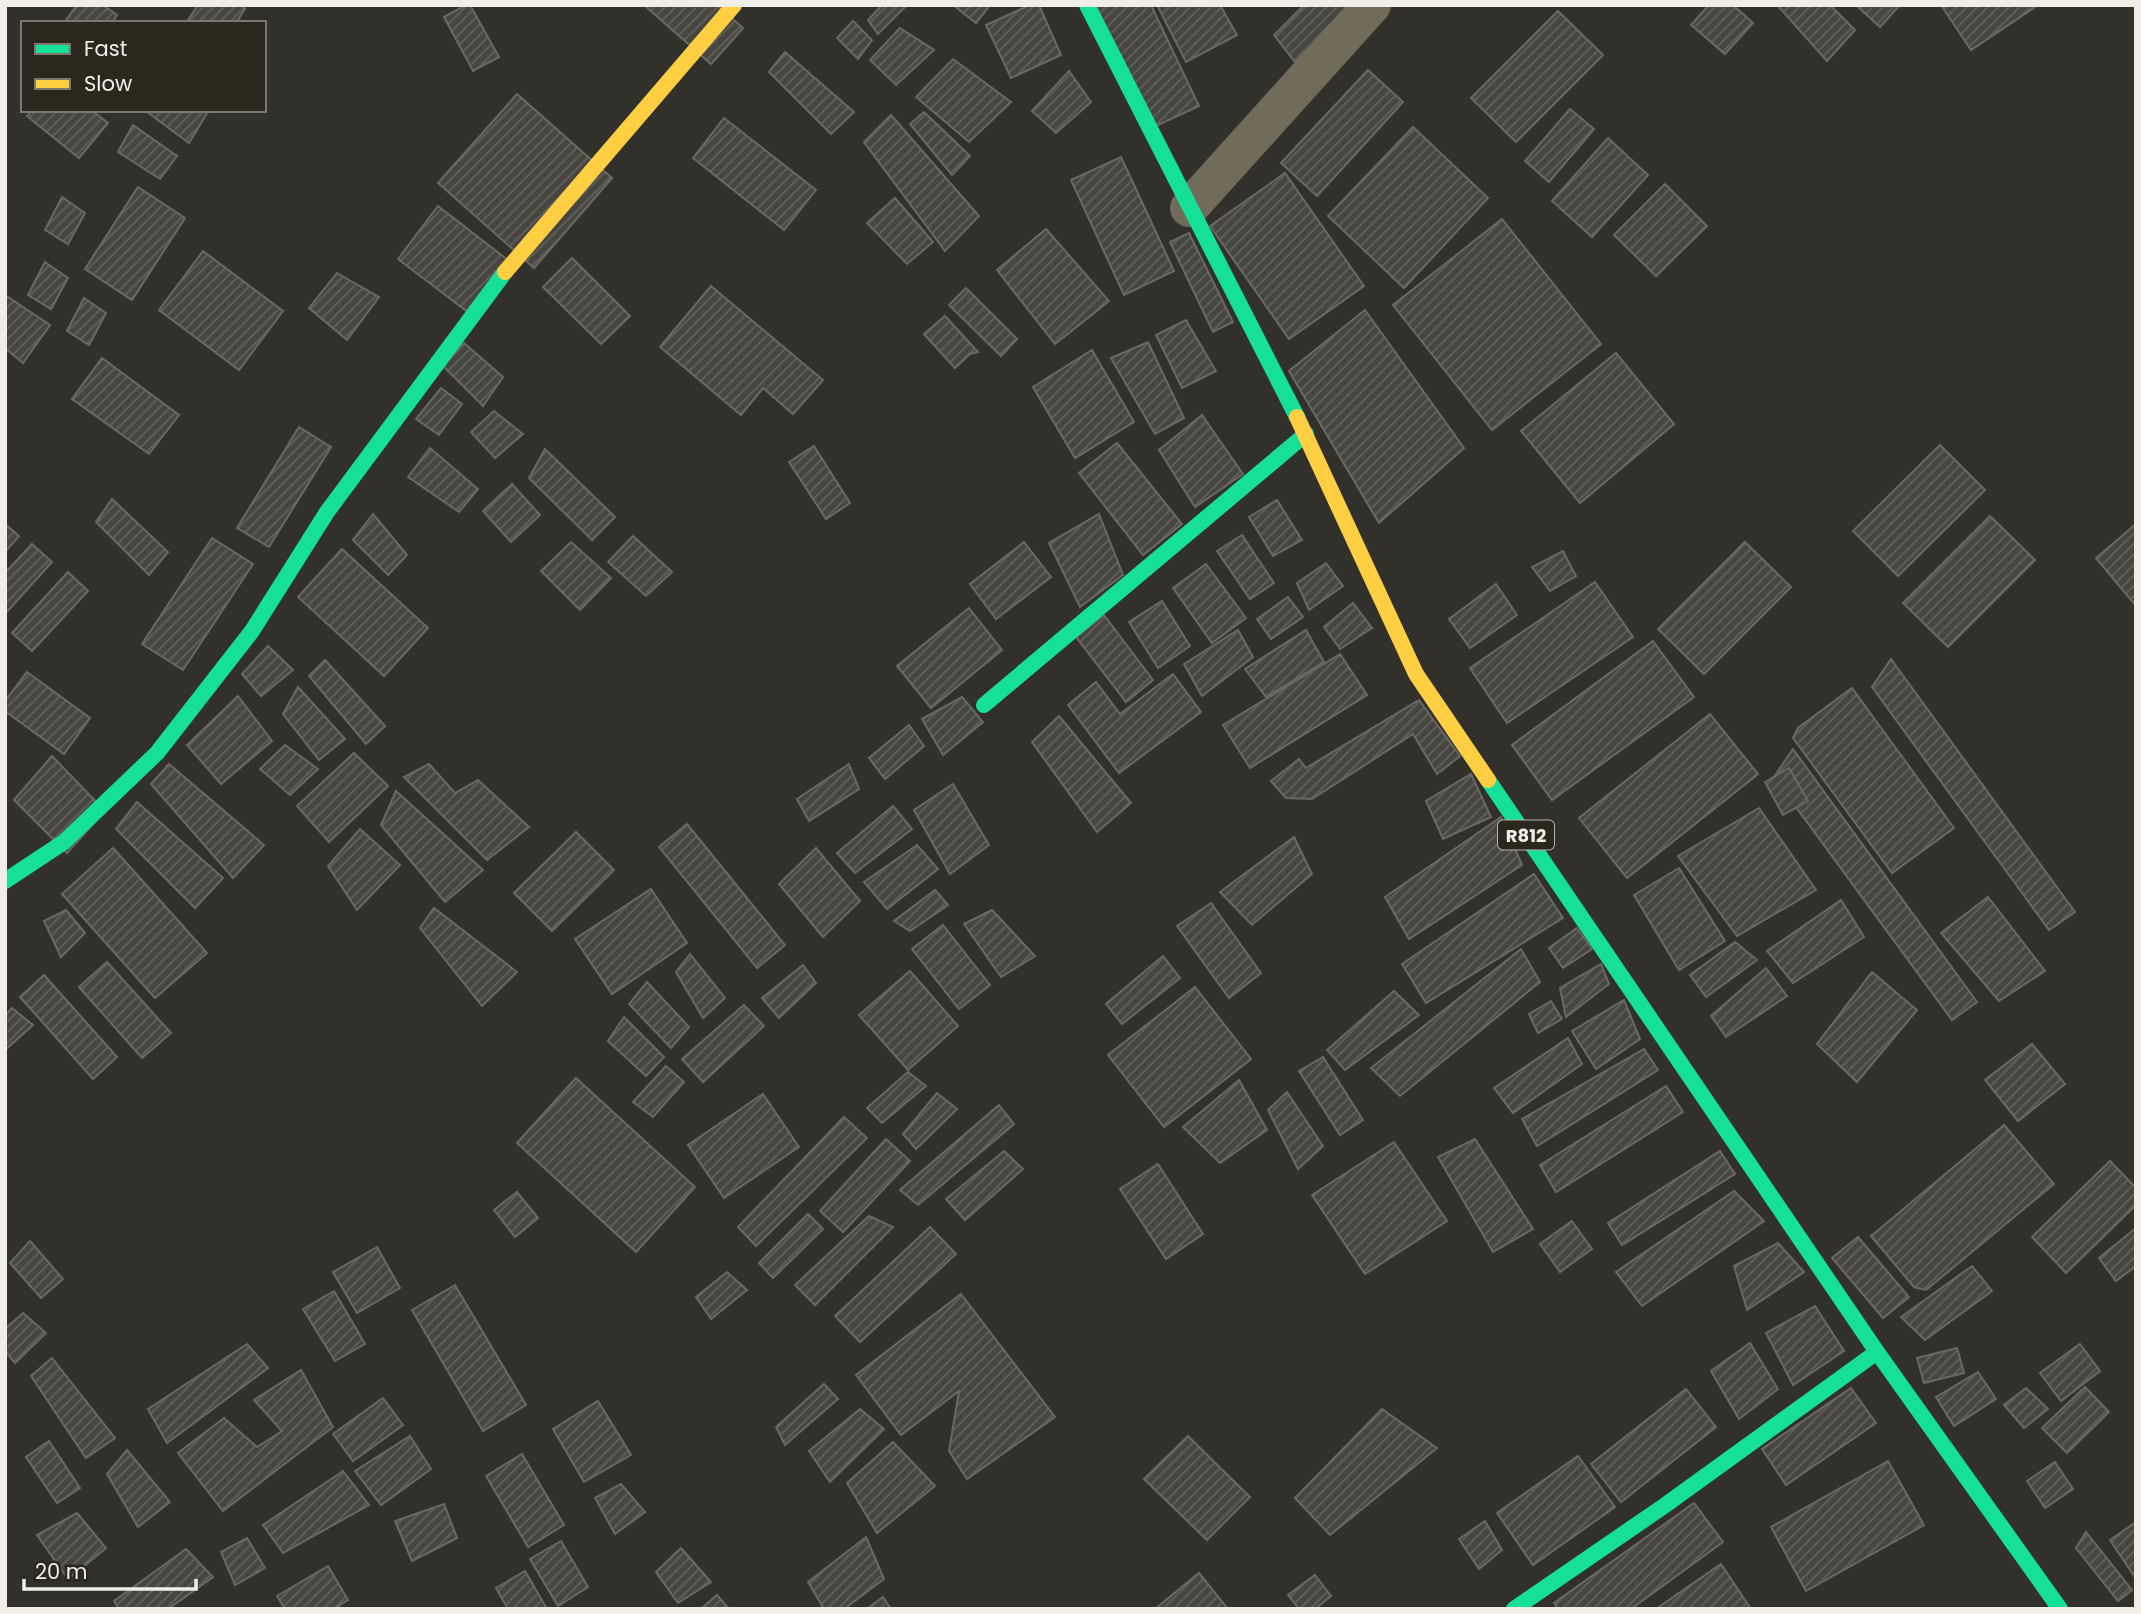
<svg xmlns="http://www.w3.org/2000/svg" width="2141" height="1614" font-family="Poppins,sans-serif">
	<defs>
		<pattern id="building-hatch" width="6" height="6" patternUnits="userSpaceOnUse" patternTransform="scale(1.75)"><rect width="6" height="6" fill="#474540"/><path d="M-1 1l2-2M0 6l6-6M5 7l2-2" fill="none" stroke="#62605c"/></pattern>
	</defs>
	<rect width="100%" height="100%" fill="#32302a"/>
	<g fill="url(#building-hatch)" stroke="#696862" stroke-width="2">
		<path d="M77,5H103L117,15L112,23H64Z"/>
		<path d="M198,5H240L245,9L236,23H186Z"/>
		<path d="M466,5H470L499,57L473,71L444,17Z"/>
		<path d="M644,5H717L743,28L711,64Z"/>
		<path d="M882,5H907L878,34L868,20Z"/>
		<path d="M953,5H990L976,23Z"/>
		<path d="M1030,5H1039L1061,55L1011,78L986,25Z"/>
		<path d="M1095,5H1151L1199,106L1154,127Z"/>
		<path d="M1157,5H1220L1237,35L1186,62Z"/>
		<path d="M1304,5H1354L1295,62L1274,35Z"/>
		<path d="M1709,5H1733L1753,23L1725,54L1691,25Z"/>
		<path d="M1777,5H1830L1855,30L1827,61Z"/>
		<path d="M1856,5H1900L1880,27Z"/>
		<path d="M1941,5H2038L1971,50Z"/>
		<path d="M1558,11L1603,55L1516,142L1471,98Z"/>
		<path d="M853,21L872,40L858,59L837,38Z"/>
		<path d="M900,28L934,50L896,85L870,60Z"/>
		<path d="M785,52L854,112L831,134L769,72Z"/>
		<path d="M953,59L1011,102L969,142L916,97Z"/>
		<path d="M1368,70L1403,102L1317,196L1281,163Z"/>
		<path d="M1069,71L1091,102L1056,133L1032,111Z"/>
		<path d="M517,94L612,178L534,268L438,183Z"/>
		<path d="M1570,109L1594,129L1549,182L1525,161Z"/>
		<path d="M32,110H91L108,123L79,158L27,116Z"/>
		<path d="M149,110H209L189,143L147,112Z"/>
		<path d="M924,112L970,156L952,175L910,124Z"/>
		<path d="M891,115L979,216L945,251L864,142Z"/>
		<path d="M724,118L816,190L784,230L693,158Z"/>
		<path d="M133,125L177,156L160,179L118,152Z"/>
		<path d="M1413,127L1488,198L1404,288L1328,216Z"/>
		<path d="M1608,138L1648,175L1592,237L1552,201Z"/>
		<path d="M1121,157L1174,271L1124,295L1071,180Z"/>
		<path d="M1285,173L1364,286L1289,339L1210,226Z"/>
		<path d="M1665,184L1707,226L1656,276L1614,235Z"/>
		<path d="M138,187L185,218L132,300L85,269Z"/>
		<path d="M62,197L85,213L68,244L45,230Z"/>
		<path d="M895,198L933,242L907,264L867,223Z"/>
		<path d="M438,206L513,264L473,316L398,259Z"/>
		<path d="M1502,219L1601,344L1492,430L1393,305Z"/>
		<path d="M1046,229L1109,301L1055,344L997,270Z"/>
		<path d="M1189,233L1233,322L1213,332L1170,242Z"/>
		<path d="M203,251L283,311L239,370L159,310Z"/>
		<path d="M572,258L630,316L601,344L543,287Z"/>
		<path d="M45,262L68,278L51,309L28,295Z"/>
		<path d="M337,273L379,297L347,340L309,308Z"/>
		<path d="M711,286L823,380L793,414L763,388L741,415L660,347Z"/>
		<path d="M966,288L1017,339L1001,356L949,305Z"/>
		<path d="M5,295L50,325L23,363L5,348Z"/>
		<path d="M84,298L106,313L89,345L67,331Z"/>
		<path d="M1365,310L1464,448L1379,523L1289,371Z"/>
		<path d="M945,316L978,352L970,354L955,368L924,334Z"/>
		<path d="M1186,320L1216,371L1182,388L1156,335Z"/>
		<path d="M1148,342L1184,418L1155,434L1111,358Z"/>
		<path d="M464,343L503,377L483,406L443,366Z"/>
		<path d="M1092,350L1134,422L1075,458L1033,387Z"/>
		<path d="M1616,353L1674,424L1580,503L1521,431Z"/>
		<path d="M102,358L179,415L149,454L72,399Z"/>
		<path d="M441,388L462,404L439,435L416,419Z"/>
		<path d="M494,411L523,434L495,458L471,432Z"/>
		<path d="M1202,415L1243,474L1195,507L1159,450Z"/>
		<path d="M299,427L331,447L269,547L237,528Z"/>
		<path d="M1117,443L1182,524L1143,555L1079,473Z"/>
		<path d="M1940,445L1985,490L1898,576L1853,531Z"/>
		<path d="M814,446L850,503L826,519L789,462Z"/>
		<path d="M430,448L478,489L459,512L408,477Z"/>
		<path d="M545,449L615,517L592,540L529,478Z"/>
		<path d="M512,484L540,515L511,542L483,511Z"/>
		<path d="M112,499L168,552L149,575L96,522Z"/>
		<path d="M1277,500L1302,540L1273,556L1249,517Z"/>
		<path d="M373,514L407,555L388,575L353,540Z"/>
		<path d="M1099,514L1123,575L1080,607L1049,543Z"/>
		<path d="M1990,516L2035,560L1948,647L1903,603Z"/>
		<path d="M5,524L19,536L5,552Z"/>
		<path d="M2136,524V606L2096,558Z"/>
		<path d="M1242,535L1274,583L1250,599L1217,551Z"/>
		<path d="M633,536L672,572L646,596L608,562Z"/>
		<path d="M212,538L253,564L183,670L142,644Z"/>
		<path d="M571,542L611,578L580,610L541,571Z"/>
		<path d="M1024,542L1051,577L996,619L970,584Z"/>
		<path d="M1745,542L1791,587L1704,674L1658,629Z"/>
		<path d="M32,544L52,562L5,614V573Z"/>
		<path d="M342,549L428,628L384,676L298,597Z"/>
		<path d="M1563,551L1576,576L1550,591L1532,567Z"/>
		<path d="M1326,563L1343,586L1309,610L1297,583Z"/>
		<path d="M1206,564L1246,618L1212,643L1173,588Z"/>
		<path d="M68,572L88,591L32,651L12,633Z"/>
		<path d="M1595,582L1633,637L1507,723L1470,668Z"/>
		<path d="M1496,584L1517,615L1470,648L1449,619Z"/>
		<path d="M1288,597L1303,617L1271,639L1257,619Z"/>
		<path d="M1162,601L1190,646L1158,668L1129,622Z"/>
		<path d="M1353,603L1372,628L1340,649L1324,627Z"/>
		<path d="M969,608L1002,650L931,708L897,666Z"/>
		<path d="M1104,615L1153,680L1126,702L1076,637Z"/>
		<path d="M1238,630L1253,657L1202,696L1184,664Z"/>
		<path d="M1306,630L1324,662L1266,697L1245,669Z"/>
		<path d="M1653,641L1694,697L1552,800L1512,745Z"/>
		<path d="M268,646L293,670L261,696L242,674Z"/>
		<path d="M1340,654L1367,695L1250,768L1223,725Z"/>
		<path d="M1891,659L2075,912L2049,930L1872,687Z"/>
		<path d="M325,660L385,726L366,744L309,676Z"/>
		<path d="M27,672L90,718L64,754L5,711V701Z"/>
		<path d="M1173,674L1201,712L1119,773L1068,705L1096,682L1120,714Z"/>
		<path d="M298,687L345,739L319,760L283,714Z"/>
		<path d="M1852,688L1954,828L1892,873L1793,738L1798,728Z"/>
		<path d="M238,696L272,741L221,784L187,745Z"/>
		<path d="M962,697L983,722L943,755L922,719Z"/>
		<path d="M1419,700L1460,756L1437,774L1413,734L1312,799L1286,798L1271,781L1299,759L1306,768Z"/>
		<path d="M1710,714L1758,774L1627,878L1579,818Z"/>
		<path d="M1059,716L1131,803L1097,832L1032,742Z"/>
		<path d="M909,725L924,746L885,779L869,758Z"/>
		<path d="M285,745L318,769L290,795L260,769Z"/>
		<path d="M1793,749L1977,1002L1952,1020L1774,777Z"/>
		<path d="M354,753L388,786L329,842L297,806Z"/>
		<path d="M52,756L105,811L67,853L14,800Z"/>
		<path d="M169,764L264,845L233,878L151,784Z"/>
		<path d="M429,764L455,793L478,780L529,827L487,860L404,777Z"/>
		<path d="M849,764L859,789L809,821L797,799Z"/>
		<path d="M1789,768L1808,801L1783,815L1765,782Z"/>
		<path d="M1471,774L1491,817L1443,839L1426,801Z"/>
		<path d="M953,784L989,845L950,874L914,810Z"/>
		<path d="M396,791L483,870L445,902L381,825Z"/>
		<path d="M137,802L223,878L195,908L116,829Z"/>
		<path d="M893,806L912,829L855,873L837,853Z"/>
		<path d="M1759,808L1816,890L1737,936L1678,856Z"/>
		<path d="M1501,817L1522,865L1409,939L1385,897Z"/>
		<path d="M687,824L785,945L757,968L659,847Z"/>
		<path d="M360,829L400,865L357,910L328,866Z"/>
		<path d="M576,832L614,870L552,931L514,893Z"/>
		<path d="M1294,837L1312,874L1252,925L1220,892Z"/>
		<path d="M917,845L938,869L887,909L864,882Z"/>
		<path d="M113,848L207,953L155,998L62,894Z"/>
		<path d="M816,848L860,901L823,937L779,884Z"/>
		<path d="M1679,868L1725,941L1679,970L1634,895Z"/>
		<path d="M1534,874L1563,918L1426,1003L1402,964Z"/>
		<path d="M651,889L687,943L612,994L575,939Z"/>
		<path d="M935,890L948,905L910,931L894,921Z"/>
		<path d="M1988,897L2045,971L1999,1001L1941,933Z"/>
		<path d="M1841,900L1864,937L1793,983L1767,951Z"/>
		<path d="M1211,903L1261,973L1229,998L1177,926Z"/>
		<path d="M434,908L517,972L482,1006L420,928Z"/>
		<path d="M66,910L85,933L61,957L44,921Z"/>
		<path d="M992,910L1035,956L1001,977L964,924Z"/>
		<path d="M943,925L990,985L959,1009L912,949Z"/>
		<path d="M1577,928L1592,949L1563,968L1549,948Z"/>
		<path d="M1735,942L1757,960L1706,997L1690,975Z"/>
		<path d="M1521,949L1540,982L1400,1096L1371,1068Z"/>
		<path d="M690,954L725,998L703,1018L676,972Z"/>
		<path d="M1163,956L1180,978L1122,1024L1106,1004Z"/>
		<path d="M107,962L171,1033L142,1058L79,987Z"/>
		<path d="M1601,964L1609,984L1566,1017L1560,988Z"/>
		<path d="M803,965L816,983L779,1018L762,998Z"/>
		<path d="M1766,968L1787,996L1726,1037L1711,1016Z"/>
		<path d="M910,971L958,1026L908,1070L859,1015Z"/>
		<path d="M1872,972L1917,1010L1857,1082L1817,1044Z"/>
		<path d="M44,975L117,1057L93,1079L20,997Z"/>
		<path d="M647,982L689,1027L671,1048L629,1004Z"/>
		<path d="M1195,987L1251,1059L1164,1127L1108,1055Z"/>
		<path d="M1394,991L1419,1015L1345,1070L1327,1050Z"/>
		<path d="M1624,1000L1640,1039L1596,1069L1572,1031Z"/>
		<path d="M1551,1001L1562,1019L1538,1033L1529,1014Z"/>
		<path d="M744,1005L764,1026L703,1082L682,1059Z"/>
		<path d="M12,1008L33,1025L5,1050V1016Z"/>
		<path d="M624,1017L664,1057L646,1076L608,1041Z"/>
		<path d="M1568,1038L1582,1064L1513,1113L1494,1088Z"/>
		<path d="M2032,1044L2065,1084L2018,1121L1985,1080Z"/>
		<path d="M1644,1049L1658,1070L1537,1146L1522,1119Z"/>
		<path d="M1323,1057L1363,1120L1340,1135L1299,1071Z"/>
		<path d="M666,1066L684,1082L653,1117L633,1102Z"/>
		<path d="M908,1072L926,1086L882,1123L867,1108Z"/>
		<path d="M576,1078L695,1187L636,1252L517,1143Z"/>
		<path d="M1239,1080L1267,1130L1220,1163L1183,1127Z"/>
		<path d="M1666,1086L1683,1112L1556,1192L1540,1165Z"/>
		<path d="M1287,1092L1323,1146L1298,1169L1268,1110Z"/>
		<path d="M937,1093L957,1109L916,1149L903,1134Z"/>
		<path d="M763,1094L799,1147L724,1198L688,1145Z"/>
		<path d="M999,1105L1014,1124L918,1205L900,1190Z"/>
		<path d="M844,1117L867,1138L756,1246L738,1227Z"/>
		<path d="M2004,1125L2054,1184L1926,1290L1914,1287L1871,1236Z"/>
		<path d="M886,1139L910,1161L843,1232L820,1211Z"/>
		<path d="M1475,1139L1533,1229L1493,1252L1438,1157Z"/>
		<path d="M1394,1142L1447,1221L1365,1274L1312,1195Z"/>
		<path d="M1004,1151L1023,1169L965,1220L946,1199Z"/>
		<path d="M1720,1151L1735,1174L1622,1245L1608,1223Z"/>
		<path d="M2110,1161L2136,1188V1205L2066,1273L2032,1237Z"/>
		<path d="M1158,1164L1203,1234L1166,1259L1120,1189Z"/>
		<path d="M1734,1191L1764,1221L1642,1306L1616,1272Z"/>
		<path d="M517,1192L538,1218L515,1237L494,1210Z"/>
		<path d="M808,1214L823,1229L773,1278L759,1263Z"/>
		<path d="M869,1216L893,1227L815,1305L795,1285Z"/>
		<path d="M1572,1221L1592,1249L1560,1272L1540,1244Z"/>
		<path d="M930,1227L956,1254L860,1342L835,1316Z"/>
		<path d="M2136,1228V1266L2116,1281L2099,1258Z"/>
		<path d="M1858,1237L1909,1297L1883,1318L1832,1258Z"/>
		<path d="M30,1241L63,1279L41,1298L10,1263Z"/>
		<path d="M1778,1243L1804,1272L1747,1310L1734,1266Z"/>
		<path d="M377,1247L400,1288L357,1313L333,1272Z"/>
		<path d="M1972,1266L1992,1291L1925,1340L1901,1317Z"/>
		<path d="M727,1272L747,1290L711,1319L696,1297Z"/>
		<path d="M455,1285L526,1405L483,1431L412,1310Z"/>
		<path d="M334,1291L365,1344L335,1361L303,1309Z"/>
		<path d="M961,1294L1055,1417L967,1479L949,1451L959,1391L901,1435L856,1375Z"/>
		<path d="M1815,1306L1844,1351L1793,1385L1766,1333Z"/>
		<path d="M23,1313L46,1333L15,1363L5,1351V1329Z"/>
		<path d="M1750,1343L1778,1389L1739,1419L1711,1371Z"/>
		<path d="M247,1344L268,1368L167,1443L148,1409Z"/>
		<path d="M2080,1344L2100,1371L2061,1401L2040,1373Z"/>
		<path d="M1957,1348L1964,1373L1924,1383L1917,1358Z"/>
		<path d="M52,1358L115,1438L86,1458L31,1376Z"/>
		<path d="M301,1370L333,1427L223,1511L178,1453L224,1418L257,1447L282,1431L254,1400Z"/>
		<path d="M1978,1372L1996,1399L1954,1426L1936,1397Z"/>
		<path d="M824,1384L838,1399L785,1445L776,1427Z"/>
		<path d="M2085,1387L2109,1412L2067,1453L2042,1428Z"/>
		<path d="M1851,1388L1876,1423L1786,1485L1762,1449Z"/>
		<path d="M2026,1388L2048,1409L2024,1428L2004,1405Z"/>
		<path d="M1686,1389L1716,1427L1621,1502L1591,1464Z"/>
		<path d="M383,1398L403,1425L353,1461L333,1434Z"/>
		<path d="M598,1401L631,1455L584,1482L553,1429Z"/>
		<path d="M860,1409L884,1429L830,1482L809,1451Z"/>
		<path d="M1382,1409L1437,1448L1330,1535L1295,1498Z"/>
		<path d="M410,1436L431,1469L381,1505L355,1471Z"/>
		<path d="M1188,1436L1250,1497L1207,1540L1144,1479Z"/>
		<path d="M49,1441L80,1488L57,1503L26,1457Z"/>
		<path d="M893,1442L935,1486L877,1533L847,1483Z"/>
		<path d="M127,1450L170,1502L138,1527L107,1474Z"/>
		<path d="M522,1454L564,1525L528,1547L486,1476Z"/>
		<path d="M1578,1456L1615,1507L1533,1565L1497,1513Z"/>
		<path d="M1888,1461L1924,1525L1806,1591L1771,1527Z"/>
		<path d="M2055,1462L2073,1489L2045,1508L2027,1481Z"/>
		<path d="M343,1471L369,1505L283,1553L263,1525Z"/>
		<path d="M621,1484L645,1512L615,1534L595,1498Z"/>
		<path d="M1694,1503L1723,1542L1631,1609H1558L1554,1603Z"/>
		<path d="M444,1504L457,1538L412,1561L395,1521Z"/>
		<path d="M77,1513L106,1548L68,1579L37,1535Z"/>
		<path d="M1485,1521L1502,1550L1479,1569L1459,1539Z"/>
		<path d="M2136,1522V1579L2110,1540Z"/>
		<path d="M2086,1532L2132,1590L2118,1601L2076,1548Z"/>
		<path d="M866,1537L884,1579L844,1609H824L808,1582Z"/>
		<path d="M247,1538L265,1568L235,1585L221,1552Z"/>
		<path d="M561,1541L588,1587L558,1606L530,1559Z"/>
		<path d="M681,1548L711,1582L678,1603L656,1572Z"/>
		<path d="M186,1549L213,1577L168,1609H119L114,1601Z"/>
		<path d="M1721,1564L1751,1609H1656Z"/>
		<path d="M328,1566L348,1600L334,1609H285L277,1596Z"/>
		<path d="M525,1571L547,1609H508L496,1588Z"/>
		<path d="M1199,1573L1228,1609H1155Z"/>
		<path d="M1315,1575L1331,1596L1315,1609H1299L1288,1595Z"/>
		<path d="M717,1595L729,1609H701Z"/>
		<path d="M883,1597L891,1609H867Z"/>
	</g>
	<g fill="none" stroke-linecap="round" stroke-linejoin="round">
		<path stroke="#706b5a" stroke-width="38" d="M1189,208L1372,5"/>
		<g stroke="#16e098" stroke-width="16">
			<path d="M1087,5L1297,417"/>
			<path d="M984,705L1306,434"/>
			<path d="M1488,780L1877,1352L2060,1609"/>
			<path d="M5,881L64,842L157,753L252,631L327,512L505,272"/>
			<path d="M1514,1609L1664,1506L1877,1352"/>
		</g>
		<g stroke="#ffcf43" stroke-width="16">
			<path d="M505,272L734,5"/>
			<path d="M1297,417L1416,674L1488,780"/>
		</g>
	</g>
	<g text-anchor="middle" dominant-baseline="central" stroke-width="6" stroke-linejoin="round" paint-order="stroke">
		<rect fill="#2b271c" stroke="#b5b2a9" stroke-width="2" x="1498" y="820.5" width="56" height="29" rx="5"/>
		<g font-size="18" font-weight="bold" fill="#f0eee6">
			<text x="1526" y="835">R812</text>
		</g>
	</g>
	<rect width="2141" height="1614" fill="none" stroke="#f0eee6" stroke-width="14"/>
	<rect x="21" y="21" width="245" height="91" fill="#2b271c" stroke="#7a776d" stroke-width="2"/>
	<rect x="35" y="44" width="35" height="10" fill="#16e098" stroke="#7a776d" stroke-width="2"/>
	<text x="84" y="56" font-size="21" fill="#f0eee6">Fast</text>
	<rect x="35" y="79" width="35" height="10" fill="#ffcf43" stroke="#7a776d" stroke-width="2"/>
	<text x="84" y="91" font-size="21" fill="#f0eee6">Slow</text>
	<path d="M24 1579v10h172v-10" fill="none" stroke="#f0eee6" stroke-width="3.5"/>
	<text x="35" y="1579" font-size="21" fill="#f0eee6" stroke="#2b271c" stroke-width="5" paint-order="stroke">20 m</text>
</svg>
